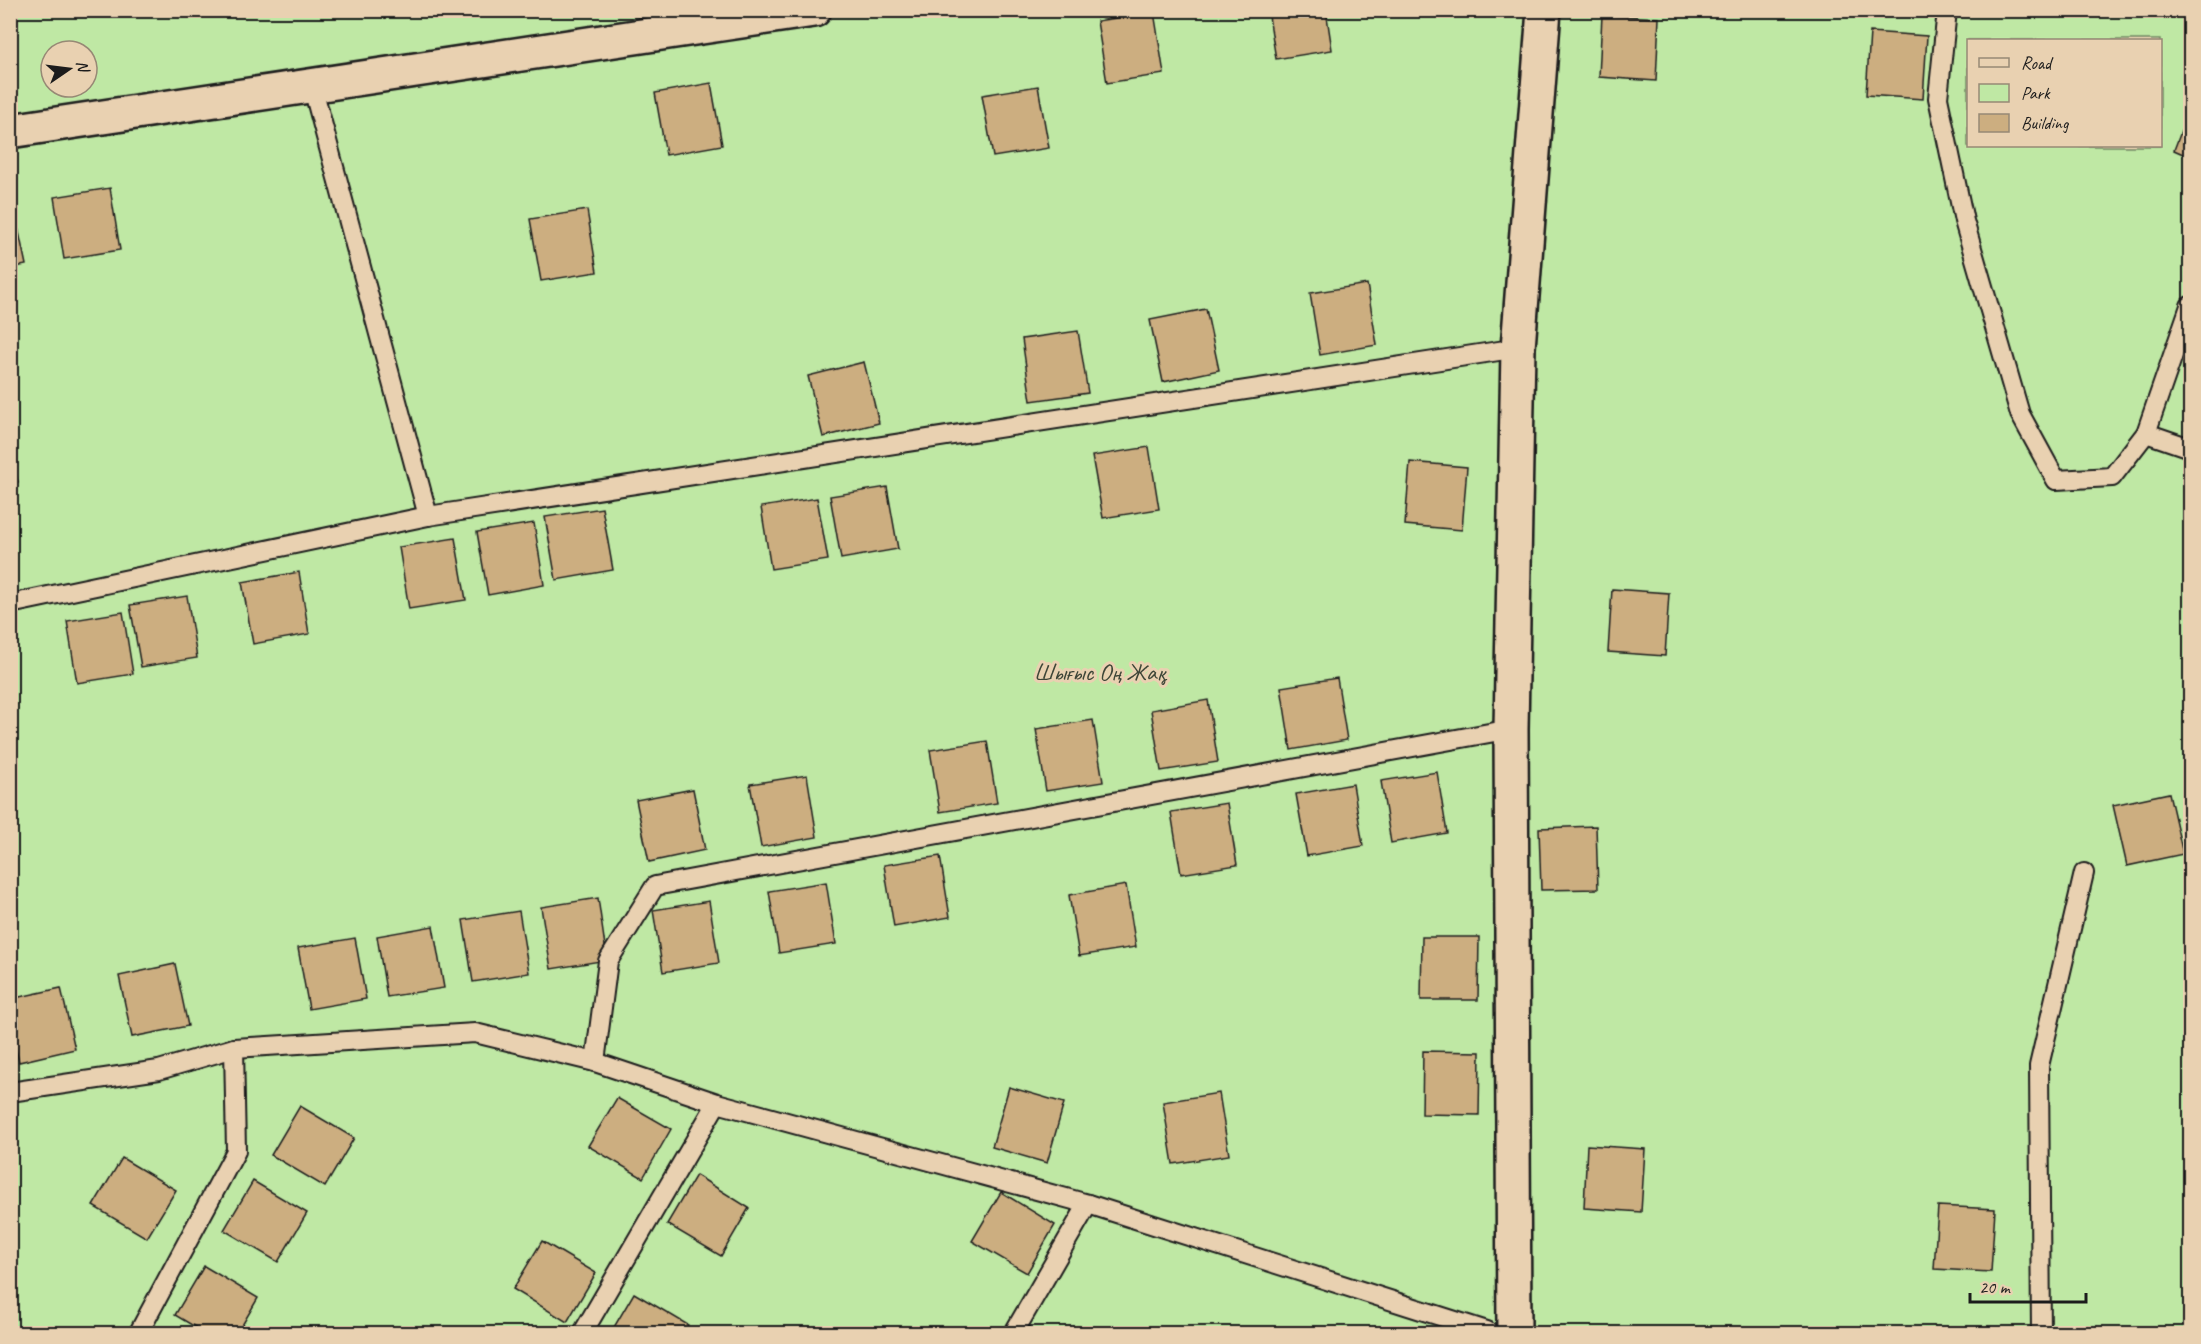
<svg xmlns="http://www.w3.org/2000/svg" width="2201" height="1344" font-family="Caveat,sans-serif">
	<rect width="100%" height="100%" fill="#e9d1b1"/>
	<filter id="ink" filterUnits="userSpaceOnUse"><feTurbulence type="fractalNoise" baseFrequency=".0167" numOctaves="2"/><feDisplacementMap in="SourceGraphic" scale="12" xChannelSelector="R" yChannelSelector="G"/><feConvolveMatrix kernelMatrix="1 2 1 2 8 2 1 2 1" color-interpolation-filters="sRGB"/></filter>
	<g filter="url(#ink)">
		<path fill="#bfe8a4" stroke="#6e8260" stroke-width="1.5" fill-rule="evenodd" d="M11,11H2190V1333H11ZM1968,40H2160V146H1968ZM51,51H87V87H51Z"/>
		<g fill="#ccae80" stroke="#1c1c1c" stroke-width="1.5">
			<path d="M1268,10H1326L1332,50L1276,59Z"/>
			<path d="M1154,12L1164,74L1107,83L1097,21Z"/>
			<path d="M1602,15L1659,18L1656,81L1599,77Z"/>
			<path d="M1870,32L1927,36L1923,99L1866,95Z"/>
			<path d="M711,83L722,145L666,155L655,93Z"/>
			<path d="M1038,86L1049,148L993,157L982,95Z"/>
			<path d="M2190,108V157L2174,150Z"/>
			<path d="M110,188L120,250L64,259L54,197Z"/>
			<path d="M10,204H13L26,265L10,268Z"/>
			<path d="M587,210L597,272L541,281L530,219Z"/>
			<path d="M1367,284L1377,345L1320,355L1310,293Z"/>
			<path d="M1206,309L1219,370L1163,382L1150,320Z"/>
			<path d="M1078,331L1088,393L1031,401L1022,339Z"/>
			<path d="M864,362L879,423L823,437L808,376Z"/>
			<path d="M1149,447L1159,509L1103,518L1092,456Z"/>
			<path d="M10,452L18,482L10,484Z"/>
			<path d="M1410,462L1467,467L1462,530L1405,525Z"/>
			<path d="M887,487L898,549L841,559L830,496Z"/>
			<path d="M817,498L828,560L771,569L761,507Z"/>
			<path d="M602,508L613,570L556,580L545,517Z"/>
			<path d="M534,523L544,585L488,595L477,532Z"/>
			<path d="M455,538L466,600L409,609L399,547Z"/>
			<path d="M299,572L309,634L253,644L242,582Z"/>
			<path d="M1612,589L1669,593L1665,656L1608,652Z"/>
			<path d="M187,596L197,658L141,667L130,605Z"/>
			<path d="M123,612L133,674L77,683L67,621Z"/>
			<path d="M1337,678L1347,740L1291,750L1281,687Z"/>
			<path d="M1208,700L1218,762L1161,771L1151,710Z"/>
			<path d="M1093,720L1103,782L1046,791L1036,729Z"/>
			<path d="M987,741L997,803L940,812L930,750Z"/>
			<path d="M1437,772L1447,833L1391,843L1381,781Z"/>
			<path d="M807,775L817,837L761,847L750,784Z"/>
			<path d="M1353,784L1363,846L1307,856L1296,794Z"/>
			<path d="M693,789L705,850L649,862L636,800Z"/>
			<path d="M2169,793L2183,854L2127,866L2113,805Z"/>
			<path d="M1227,803L1237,865L1181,874L1171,812Z"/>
			<path d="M1596,826L1598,889L1541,890L1539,828Z"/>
			<path d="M940,856L950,917L894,927L884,865Z"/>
			<path d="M826,882L836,944L779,953L769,891Z"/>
			<path d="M1126,885L1136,947L1079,956L1069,895Z"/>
			<path d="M598,898L607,960L551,969L541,907Z"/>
			<path d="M709,901L719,963L663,972L653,910Z"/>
			<path d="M519,911L529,973L473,982L463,920Z"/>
			<path d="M433,926L444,988L387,997L377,936Z"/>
			<path d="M1422,937H1479L1478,1000H1421Z"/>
			<path d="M355,938L366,999L309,1009L298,948Z"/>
			<path d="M175,964L188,1026L132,1037L119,976Z"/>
			<path d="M61,988L75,1049L19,1062L10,1025V999Z"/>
			<path d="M1423,1051L1480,1052L1479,1115L1422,1114Z"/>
			<path d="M1009,1087L1064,1103L1047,1163L992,1147Z"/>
			<path d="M1219,1093L1229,1155L1173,1164L1163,1102Z"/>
			<path d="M617,1098L671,1129L643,1178L588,1146Z"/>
			<path d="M300,1106L354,1138L325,1187L271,1155Z"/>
			<path d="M1587,1145L1645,1149L1641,1212L1584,1208Z"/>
			<path d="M122,1158L176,1190L147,1238L93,1206Z"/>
			<path d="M696,1175L749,1208L721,1256L667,1224Z"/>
			<path d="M253,1181L307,1213L278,1262L224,1230Z"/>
			<path d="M1001,1192L1055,1225L1027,1273L972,1241Z"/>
			<path d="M1938,1206L1995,1209L1991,1272L1934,1269Z"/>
			<path d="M542,1241L596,1273L567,1322L513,1289Z"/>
			<path d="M204,1266L258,1298L237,1334H207L175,1315Z"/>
			<path d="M634,1293L688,1325L683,1334H610Z"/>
		</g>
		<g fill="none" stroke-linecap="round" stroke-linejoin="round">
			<g stroke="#1c1c1c" stroke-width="22">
				<g id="lane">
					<path d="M1947,10L1938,98L1964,221L2020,414L2056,480L2112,477L2146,433L2190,306"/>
					<path d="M312,85L428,516"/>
					<path d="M2146,433L2190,448"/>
					<path d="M10,604L428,516L1518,348"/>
					<path d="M595,1062L608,961L655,886L1511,729"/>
					<path d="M10,1092L159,1070L234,1048L475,1033L595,1062L717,1103L1088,1204"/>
					<path d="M138,1334L236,1151L234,1048"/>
					<path d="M582,1334L717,1103"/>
					<path d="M1013,1334L1088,1204L1487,1331L1490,1334"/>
					<path d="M2041,1334L2039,1066L2084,873"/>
				</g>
			</g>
			<g stroke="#1c1c1c" stroke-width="38">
				<g id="street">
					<path d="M10,131L814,10"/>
					<path d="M1514,1334L1511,729L1518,348L1544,10"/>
				</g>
			</g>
			<use href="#lane" stroke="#e9d1b1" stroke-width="18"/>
			<use href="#street" stroke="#e9d1b1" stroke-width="33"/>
		</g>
	</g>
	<g text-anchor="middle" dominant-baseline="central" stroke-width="6" stroke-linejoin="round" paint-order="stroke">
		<g font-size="24" fill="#3d4537" stroke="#e9d1b1">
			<text x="1100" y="672">Шығыс Оң Жақ</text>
		</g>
	</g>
	<rect width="2201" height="1344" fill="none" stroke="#e9d1b1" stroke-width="36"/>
	<rect x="18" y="18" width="2165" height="1308" fill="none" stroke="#1c1c1c" stroke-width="2" filter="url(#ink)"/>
	<rect x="1967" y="39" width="195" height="108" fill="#e9d1b1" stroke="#978975" stroke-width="1.5"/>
	<rect x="1979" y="58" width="30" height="9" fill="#e9d1b1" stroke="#978975" stroke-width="1.5"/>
	<text x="2021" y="69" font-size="18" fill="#1c1c1c">Road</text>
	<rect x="1979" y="84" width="30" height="18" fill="#bfe8a4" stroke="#978975" stroke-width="1.5"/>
	<text x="2021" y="99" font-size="18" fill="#1c1c1c">Park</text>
	<rect x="1979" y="114" width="30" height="18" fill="#ccae80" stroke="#978975" stroke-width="1.5"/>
	<text x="2021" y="129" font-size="18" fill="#1c1c1c">Building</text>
	<g transform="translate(69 69) rotate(76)"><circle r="28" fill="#e9d1b1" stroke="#978975" stroke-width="1.5"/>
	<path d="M0-4.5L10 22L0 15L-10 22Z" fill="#1c1c1c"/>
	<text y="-9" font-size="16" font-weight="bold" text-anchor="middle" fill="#1c1c1c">N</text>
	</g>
	<path d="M1970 1293v9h116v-9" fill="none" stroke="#1c1c1c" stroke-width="3"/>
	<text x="1979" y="1293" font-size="18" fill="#1c1c1c" stroke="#e9d1b1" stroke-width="4.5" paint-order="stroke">20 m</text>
</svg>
